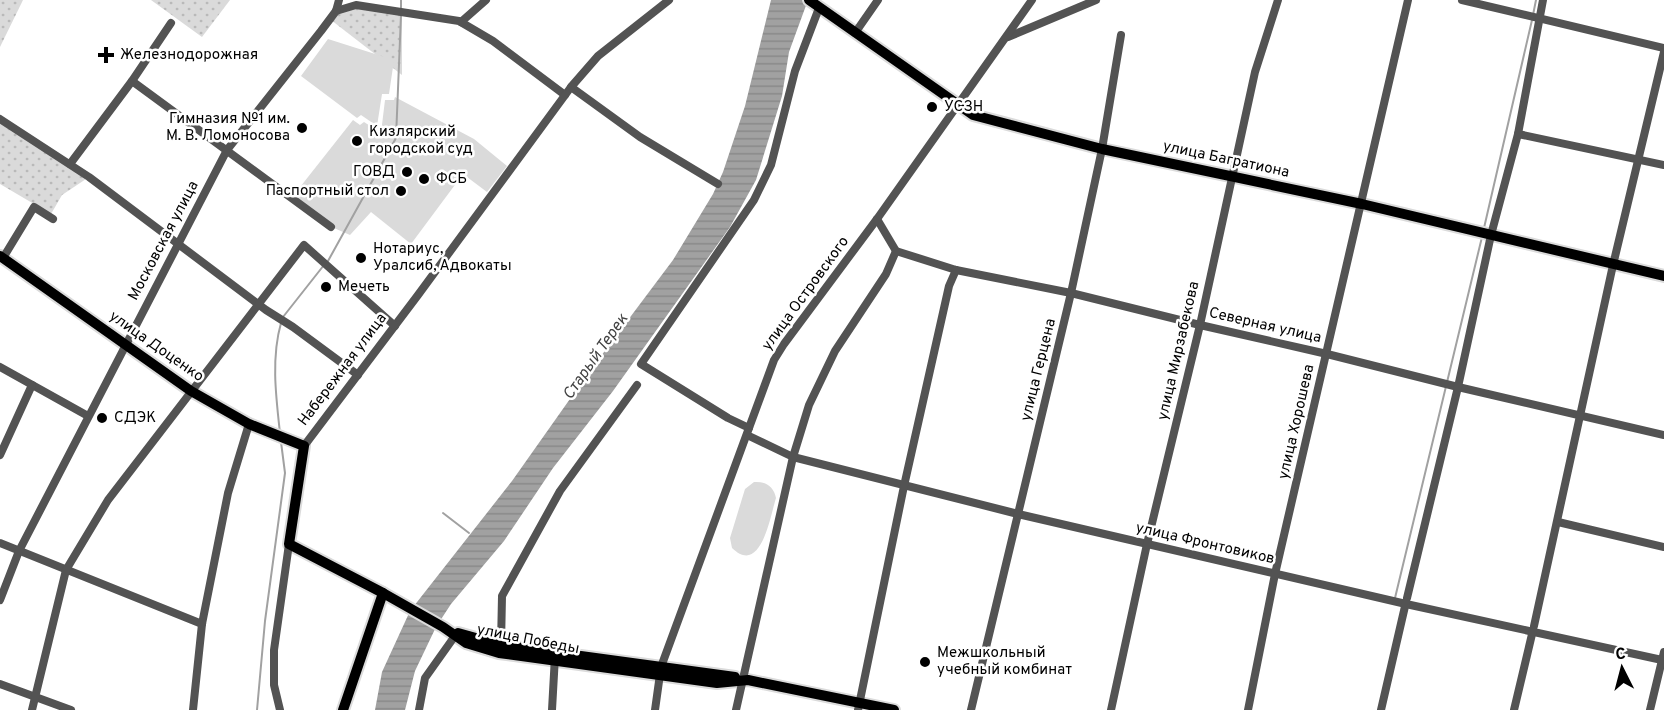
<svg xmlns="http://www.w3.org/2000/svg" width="1664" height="710" font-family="Overpass,sans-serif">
	<defs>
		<pattern id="grass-dots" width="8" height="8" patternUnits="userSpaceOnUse" patternTransform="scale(1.5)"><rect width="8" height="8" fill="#dadada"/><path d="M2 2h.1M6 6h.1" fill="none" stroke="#b9b9b9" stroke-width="1.8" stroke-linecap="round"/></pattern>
		<pattern id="water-rules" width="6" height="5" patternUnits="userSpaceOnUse" patternTransform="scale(1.5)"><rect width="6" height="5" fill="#a1a1a1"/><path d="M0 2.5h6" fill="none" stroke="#898989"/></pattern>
	</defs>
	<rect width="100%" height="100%" fill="#fff"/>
	<g fill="url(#grass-dots)">
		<path d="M0,0H23L0,47Z"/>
		<path d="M151,0H230L202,37Z"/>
		<path d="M356,6L402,12V75L331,20L337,12Z"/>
		<path d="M0,119L89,177L62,195L51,214L0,184Z"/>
	</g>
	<g fill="#dadada">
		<path d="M328,39L394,60L389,94H382L377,126L361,115L357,118L301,76Z"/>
		<path d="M395,97L474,139L507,166L487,192L463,174L411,244L371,212L350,235L327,225L293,196L353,120L360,125L364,122L381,133L385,100H394Z"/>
		<path d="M754,482C766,481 774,487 776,498C770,517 761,576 732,548L730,538L745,489Z"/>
	</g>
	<path fill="url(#water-rules)" d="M771,0H808L789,52L782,96L756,180L730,227L613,391L553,468L504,541L451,604L436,627L415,671L405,710H375L382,672L410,611L512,481L589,372L673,260L713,194L723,172L745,106Z"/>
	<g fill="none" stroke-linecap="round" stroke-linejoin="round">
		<g stroke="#a1a1a1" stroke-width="2">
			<path d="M401,9V0"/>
			<path d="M1533,15L1536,0"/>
			<path d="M1484,228L1532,20"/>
			<path d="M328,261L396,138L401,15"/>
			<path d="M283,317L324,265"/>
			<path d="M280,433C276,397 271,358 281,323"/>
			<path d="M443,513L469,533"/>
			<path d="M1395,598L1482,237"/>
			<path d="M257,710L265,621L285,473L281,442"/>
		</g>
		<g stroke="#dbdbdb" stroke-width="14">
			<g id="major">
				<path d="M809,0L973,115L1102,149L1362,204L1664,276"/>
				<path d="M0,256L191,391L249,424L304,446L289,544L383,593L443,627L466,643L499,653L717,683L748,680L894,710"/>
				<path d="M458,633L501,645L735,677"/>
				<path d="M343,710L383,593"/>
			</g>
		</g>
		<g stroke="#535353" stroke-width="8">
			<path d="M1462,0L1664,48"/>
			<path d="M336,11L356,5L459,21L493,41L565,95"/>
			<path d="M461,22L486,0"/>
			<path d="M855,33L878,0"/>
			<path d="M1008,37L1096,0"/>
			<path d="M132,81L331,227"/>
			<path d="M571,87L640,137L718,184"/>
			<path d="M0,119L89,177L266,310L293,327L358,375"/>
			<path d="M1518,134L1664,165"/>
			<path d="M70,164L132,81L171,23"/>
			<path d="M877,219L896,251L956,270L1071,293L1200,325L1327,354L1458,387L1664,435"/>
			<path d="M3,258L34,207L53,219"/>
			<path d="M0,367L88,416"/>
			<path d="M749,428L728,418L641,364L754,200L771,165L795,71L819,8"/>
			<path d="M747,435L793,457L1018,514L1406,604L1662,660"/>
			<path d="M304,446L418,295L571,87L598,56L669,0"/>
			<path d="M0,455L32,385"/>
			<path d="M1558,522L1664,547"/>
			<path d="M0,543L202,624"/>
			<path d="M1407,598L1458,387L1491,235L1518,134L1543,0"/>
			<path d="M0,600L19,551L227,150L321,31L336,11L339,0"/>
			<path d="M1534,626L1613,265L1664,52"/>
			<path d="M501,645L502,596L560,491L637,385"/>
			<path d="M0,684L71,710"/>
			<path d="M32,710L66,570L108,500L304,245L395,326"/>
			<path d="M193,710L202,624L228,493L249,424"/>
			<path d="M280,710L274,685V650L289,544"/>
			<path d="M419,710L425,678L457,633"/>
			<path d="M552,710L555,656"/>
			<path d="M655,710L661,667L774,360L784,344L877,219L1032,0"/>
			<path d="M736,710L793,457L809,405L835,351L886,274L896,251"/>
			<path d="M858,710L904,486L949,286L956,270"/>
			<path d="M971,710L1071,293L1102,149L1121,35"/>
			<path d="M1111,710L1147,544L1200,325L1255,72L1278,0"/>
			<path d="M1248,710L1275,574L1408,0"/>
			<path d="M1381,710L1406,602"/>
			<path d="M1514,710L1533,630"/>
			<path d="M1650,710L1664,652"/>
		</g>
		<use href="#major" stroke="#000" stroke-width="10"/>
	</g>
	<g fill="#000" stroke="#fff" stroke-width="2">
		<path d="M103 46h6v6h6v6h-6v6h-6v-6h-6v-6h6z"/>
		<circle cx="932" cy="107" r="6"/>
		<circle cx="302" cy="128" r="6"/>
		<circle cx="357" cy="141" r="6"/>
		<circle cx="407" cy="172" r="6"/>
		<circle cx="424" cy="179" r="6"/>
		<circle cx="401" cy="191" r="6"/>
		<circle cx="361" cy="258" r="6"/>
		<circle cx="326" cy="287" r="6"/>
		<circle cx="102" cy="418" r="6"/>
		<circle cx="925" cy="662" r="6"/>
	</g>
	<g text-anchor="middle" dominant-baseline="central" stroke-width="5" stroke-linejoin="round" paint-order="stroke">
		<g font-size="15" fill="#000" stroke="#fff" text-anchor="start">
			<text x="120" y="55">Железнодорожная</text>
			<text x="944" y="107">УСЗН</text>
			<text x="290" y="119" text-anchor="end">Гимназия №1 им.<tspan x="290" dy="17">М. В. Ломоносова</tspan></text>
			<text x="369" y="132">Кизлярский<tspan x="369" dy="17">городской суд</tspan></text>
			<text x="395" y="172" text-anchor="end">ГОВД</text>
			<text x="436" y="179">ФСБ</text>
			<text x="389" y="191" text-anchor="end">Паспортный стол</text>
			<text x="373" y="249">Нотариус,<tspan x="373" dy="17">Уралсиб, Адвокаты</tspan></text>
			<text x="338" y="287">Мечеть</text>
			<text x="114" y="418">СДЭК</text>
			<text x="937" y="653">Межшкольный<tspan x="937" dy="17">учебный комбинат</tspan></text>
		</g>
		<g font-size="15" fill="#000" stroke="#fff">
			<text transform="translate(1226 160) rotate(12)">улица Багратиона</text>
			<text transform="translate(164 241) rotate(-62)">Московская улица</text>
			<text transform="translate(806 294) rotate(-54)">улица Островского</text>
			<text transform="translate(1265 326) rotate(13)">Северная улица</text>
			<text transform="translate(156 347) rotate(35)">улица Доценко</text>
			<text transform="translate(1179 351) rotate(-77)">улица Мирзабекова</text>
			<text transform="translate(343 370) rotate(-53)">Набережная улица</text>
			<text transform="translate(1039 370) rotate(-76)">улица Герцена</text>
			<text transform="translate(1297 422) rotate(-77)">улица Хорошева</text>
			<text transform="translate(1205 544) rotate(13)">улица Фронтовиков</text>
			<text transform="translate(528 640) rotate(11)">улица Победы</text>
		</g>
		<g font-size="16" font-style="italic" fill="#424242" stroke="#fff">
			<text transform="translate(596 357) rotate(-55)">Старый Терек</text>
		</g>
	</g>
	<g transform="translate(1622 668) rotate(354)" stroke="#ffffff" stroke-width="4.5" paint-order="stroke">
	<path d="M0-4.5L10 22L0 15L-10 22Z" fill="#000000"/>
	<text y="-9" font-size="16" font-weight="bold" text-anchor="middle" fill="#000000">С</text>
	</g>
</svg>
